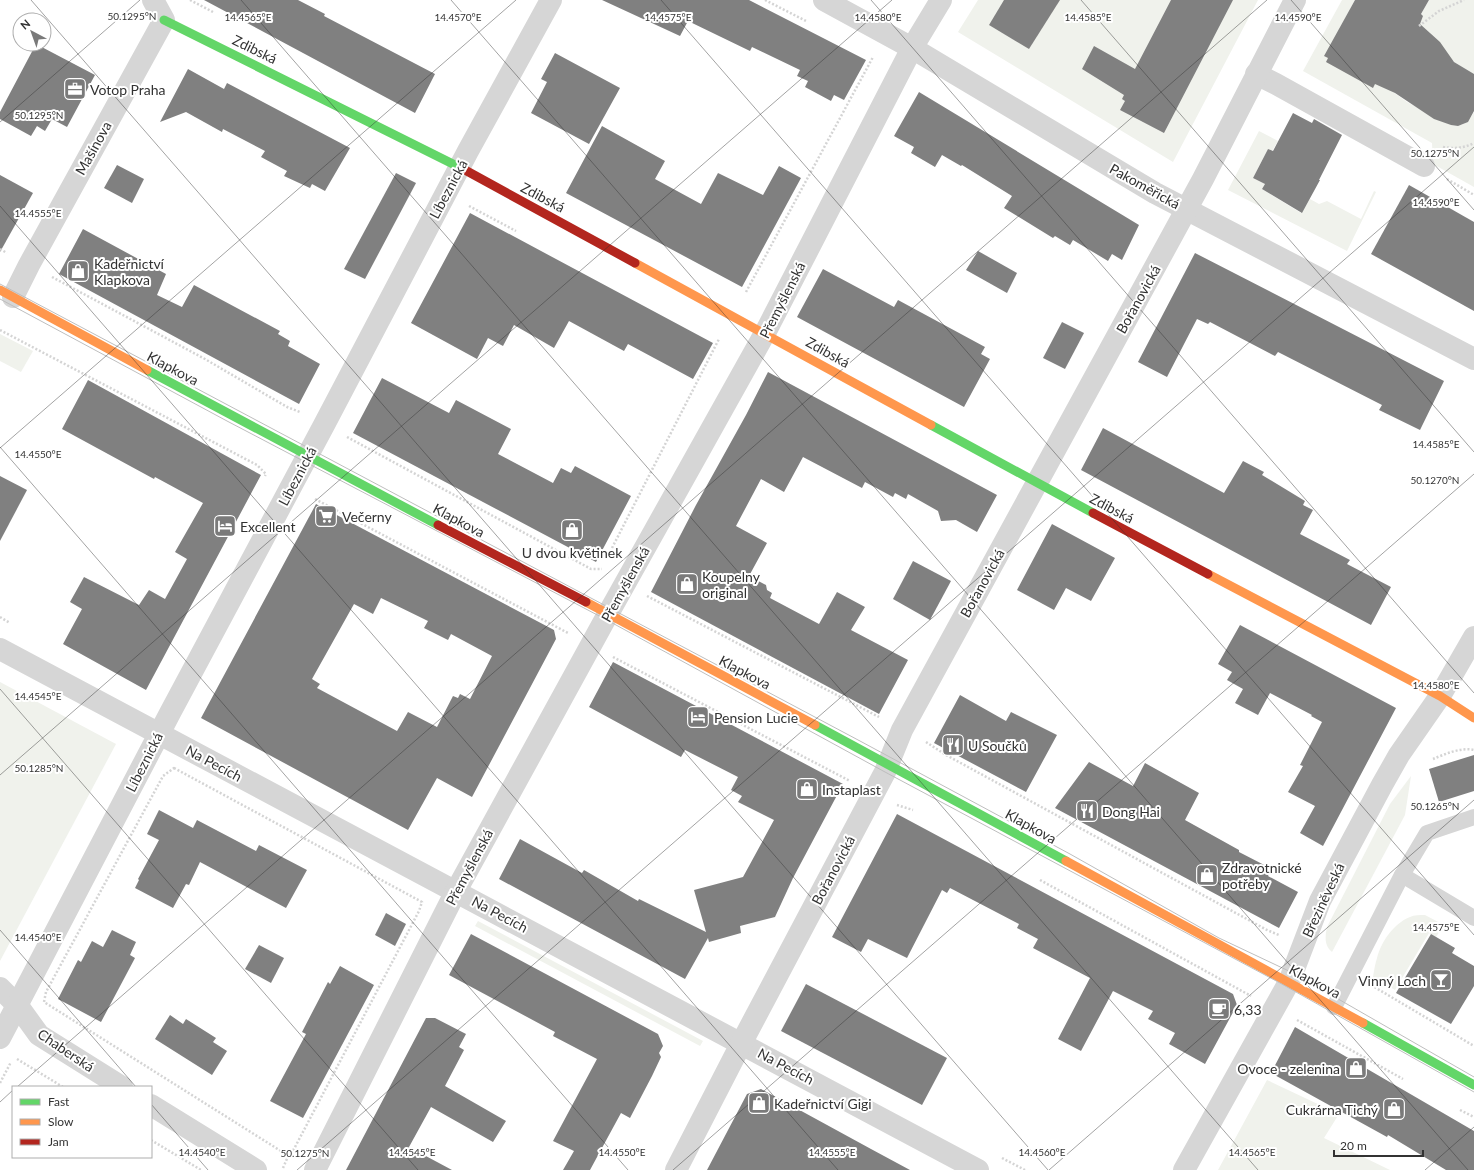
<svg xmlns="http://www.w3.org/2000/svg" width="1474" height="1170" font-family="Lato,sans-serif">
	<rect width="100%" height="100%" fill="#fff"/>
	<g fill="#f0f2ec">
		<path d="M978,0H1258L1173,162L958,32Z"/>
		<path d="M1342,0H1355L1325,56L1393,92L1407,102L1451,125C1464,127 1468,122 1474,112V187L1433,164L1432,143L1303,71Z"/>
		<path d="M1429,0H1474V75L1454,62L1419,26L1423,16L1421,14Z"/>
		<path d="M1259,131L1278,141L1272,151L1268,149L1253,178L1265,184L1262,189L1301,213L1310,199L1319,204L1327,201L1361,219L1374,191L1376,192L1347,251L1228,190Z"/>
		<path d="M0,334L33,351L21,372L0,361Z"/>
		<path d="M0,682L116,744L0,961Z"/>
		<path d="M1411,776L1405,815L1332,952C1324,946 1325,936 1327,927L1390,804Z"/>
		<path d="M1425,915L1444,925L1436,937L1429,933L1395,990L1373,977C1374,971 1375,964 1377,958C1381,942 1394,923 1410,917C1414,915 1420,915 1425,915Z"/>
		<path d="M478,921L703,1041L700,1046L475,926Z"/>
		<path d="M1267,1080L1339,1114L1324,1138L1390,1170H1218Z"/>
	</g>
	<g fill="#808080" fill-rule="evenodd">
		<path d="M204,0H298L325,14L324,16L435,74L415,113Z"/>
		<path d="M602,0H749L866,60L844,100L834,95L831,101L805,87L808,81L797,76L800,70L752,47L750,51L688,21L680,36Z"/>
		<path d="M1004,0H1060L1029,49L989,25Z"/>
		<path d="M1171,0H1233L1164,133L1120,110L1125,101L1122,99L1124,95L1082,69L1094,46L1135,69Z"/>
		<path d="M1355,0H1429L1421,14L1423,16L1420,24L1440,42L1454,62L1474,74V111L1468,122L1458,126L1451,125L1434,119L1395,93L1375,84L1373,88L1326,62L1328,58L1324,56Z"/>
		<path d="M36,44L95,75L67,127L52,119L45,131L37,126L31,136L0,119V112Z"/>
		<path d="M555,53L620,88L589,144L531,113L547,82L541,79Z"/>
		<path d="M188,69L224,89L227,83L350,148L325,191L312,184L310,188L284,176L287,171L261,157L265,151L223,129L222,132L186,112L160,122Z"/>
		<path d="M919,92L1139,225L1122,260L1112,254L1108,261L1073,240L1070,245L1055,236L1053,238L1004,208L1012,196L962,165L961,166L942,155L935,167L911,153L914,147L894,136Z"/>
		<path d="M1293,113L1312,123L1314,119L1342,135L1319,180H1320L1302,213L1262,189L1265,184L1253,178L1268,149L1273,151Z"/>
		<path d="M602,126L665,161L655,179L701,204L718,173L763,195L779,166L801,178L742,287L566,193Z"/>
		<path d="M117,165L144,179L132,203L104,188Z"/>
		<path d="M396,173L416,183L365,279L344,269Z"/>
		<path d="M0,175L33,193L0,252Z"/>
		<path d="M1409,185L1474,222V311L1371,254Z"/>
		<path d="M470,213L713,343L693,379L628,344L624,351L569,321L554,348L514,325L503,346L488,338L477,359L411,323Z"/>
		<path d="M83,229L166,274L157,295L182,307L194,285L280,331L278,334L290,341L288,346L320,364L299,404L59,274Z"/>
		<path d="M978,251L1017,273L1007,293L966,270Z"/>
		<path d="M1195,253L1444,381L1420,430L1379,410L1382,405L1278,352L1275,356L1210,322L1208,324L1197,319L1167,377L1138,362Z"/>
		<path d="M823,269L894,307L898,300L985,347L981,354L990,359L964,407L797,317Z"/>
		<path d="M1062,322L1084,333L1065,369L1043,358Z"/>
		<path d="M768,372L997,495L977,532L956,520L941,521L938,511L908,494L906,499L895,493L893,497L865,482L862,488L803,457L784,492L761,479L736,526L767,543L749,576L766,585L767,590L772,593L770,598L819,624L837,592L865,607L851,630L908,660L879,714L651,592L696,505L746,415Z"/>
		<path d="M382,378L449,413L456,400L511,429L498,454L553,483L561,468L571,473L575,466L631,496L596,562L353,433Z"/>
		<path d="M88,380L261,475L146,690L63,644L82,609L70,602L84,577L139,605L149,590L165,599L187,559L175,552L203,503L155,477L154,479L62,429Z"/>
		<path d="M1103,428L1224,493L1243,461L1264,472L1262,475L1305,501L1303,505L1313,510L1300,534L1350,560L1347,564L1391,587L1371,625L1081,470Z"/>
		<path d="M0,476L27,490L0,541Z"/>
		<path d="M316,504L554,630L556,639L472,797L437,778L408,830L201,718ZM381,598L428,621L424,628L448,640L451,634L492,656L470,699L460,694L458,698L453,696L437,727L408,712L397,731L317,688L320,684L312,679L354,604L373,614Z"/>
		<path d="M1052,524L1115,558L1091,601L1066,588L1054,610L1017,590Z"/>
		<path d="M913,561L951,581L930,620L893,599Z"/>
		<path d="M1240,625L1396,708L1323,846L1300,833L1315,806L1288,792L1303,766L1300,765L1322,722L1311,716L1312,715L1270,693L1258,715L1235,703L1243,689L1227,680L1232,672L1218,664Z"/>
		<path d="M613,662L843,784L793,878L775,917L740,926L741,933L709,942L708,938L685,979L499,879L520,839L582,873L584,870L638,901L639,899L706,932L694,890L743,877L774,820L738,802L742,796L731,790L738,777L685,750L681,757L589,707Z"/>
		<path d="M960,695L1006,721L1011,712L1057,735L1026,792L934,743Z"/>
		<path d="M1474,755V791L1439,802L1429,769Z"/>
		<path d="M1089,762L1133,786L1145,763L1199,793L1185,820L1239,850V852L1272,869L1268,876L1298,892L1279,928L1055,808Z"/>
		<path d="M159,810L193,828L197,820L256,851L259,845L307,870L286,908L200,862L189,885L186,884L173,908L135,888L139,880L138,879L159,840L147,834Z"/>
		<path d="M897,814L1233,994L1237,1005L1205,1064L1169,1044L1175,1033L1148,1019L1153,1011L1113,991L1081,1051L1058,1039L1090,978L1033,948L1038,939L1017,928L1019,924L950,888L947,893L942,890L907,958L868,939L861,952L832,937Z"/>
		<path d="M386,913L406,924L395,946L375,935Z"/>
		<path d="M112,930L136,942L130,955L135,958L101,1022L58,999L78,960L81,962L92,941L103,947Z"/>
		<path d="M471,934L658,1034L663,1046L659,1053L661,1057L652,1076L630,1118L621,1113L590,1170H563L574,1151L553,1141L597,1059L553,1036L555,1032L449,975Z"/>
		<path d="M1431,934L1455,948L1452,953L1474,966V986L1451,1024L1396,993Z"/>
		<path d="M259,945L284,958L271,983L245,969Z"/>
		<path d="M340,966L374,985L303,1118L270,1101L306,1034L302,1032L328,982L330,984Z"/>
		<path d="M806,984L947,1058L922,1105L781,1031Z"/>
		<path d="M170,1015L183,1024L186,1019L216,1038L213,1042L227,1051L212,1075L155,1039Z"/>
		<path d="M426,1018H435L466,1034L459,1047L464,1050L445,1086L506,1121L493,1142L431,1107L409,1147L452,1170H346Z"/>
		<path d="M1295,1027L1474,1131V1170H1446L1388,1135L1387,1137L1271,1073Z"/>
		<path d="M761,1089L871,1149L910,1170H707L747,1094Z"/>
	</g>
	<g fill="none" stroke-linecap="round" stroke-linejoin="round">
		<g stroke="#d4d4d4" stroke-width="2.5" stroke-dasharray="2 2" stroke-linecap="butt">
			<path d="M190,0L213,12"/>
			<path d="M765,0L806,21"/>
			<path d="M1419,26L1439,11L1464,0"/>
			<path d="M1443,147C1454,149 1464,148 1474,143"/>
			<path d="M1447,179L1474,195"/>
			<path d="M469,206L516,231"/>
			<path d="M0,249L7,253"/>
			<path d="M52,277L205,359L287,407L300,412"/>
			<path d="M746,292L873,57"/>
			<path d="M0,330L257,465L266,474L265,476"/>
			<path d="M347,437L591,569H602"/>
			<path d="M315,499L568,633"/>
			<path d="M612,548L719,339"/>
			<path d="M647,596L879,717"/>
			<path d="M0,617L10,623"/>
			<path d="M613,657L850,781"/>
			<path d="M926,742L946,755L1267,930L1279,935"/>
			<path d="M1433,759C1445,754 1461,747 1474,750"/>
			<path d="M174,768L422,902L419,911L294,1149L289,1154L284,1153L44,1002L46,992L163,776Z"/>
			<path d="M897,805L913,810"/>
			<path d="M1040,880L1251,996"/>
			<path d="M1371,985L1474,1046"/>
			<path d="M1297,1020L1403,1079"/>
			<path d="M17,1059L63,1087"/>
			<path d="M0,1083L11,1062"/>
			<path d="M1460,1110L1474,1117"/>
			<path d="M151,1140L201,1170"/>
			<path d="M1002,1158L1025,1170"/>
			<path d="M283,1168L289,1154"/>
		</g>
		<g stroke="#d6d6d6" stroke-width="16">
			<path d="M1402,875L1474,918"/>
			<path d="M1334,1007L1402,875L1427,833L1474,817"/>
		</g>
		<g stroke="#d6d6d6" stroke-width="22">
			<path d="M824,0L912,48L1155,193L1474,359"/>
			<path d="M1256,74L1276,84L1424,166"/>
			<path d="M13,297L29,265L164,20L153,0"/>
			<path d="M0,649C325,824 653,995 978,1170"/>
			<path d="M0,988L18,1006L39,1035L122,1087"/>
			<path d="M0,1038L170,713L324,425L468,151L551,0"/>
			<path d="M151,1105L256,1170"/>
			<path d="M315,1170L456,891L608,614L765,333L912,48L941,0"/>
			<path d="M676,1170L742,1042L885,772L902,730L1203,179L1295,0"/>
			<path d="M1184,1170L1289,982L1320,901L1382,785L1399,755L1440,696L1474,637"/>
		</g>
		<g stroke="#63d668" stroke-width="9">
			<path d="M164,20L465,170"/>
			<path d="M147,370L438,525"/>
			<path d="M931,425L1093,513"/>
			<path d="M815,725L1066,861"/>
			<path d="M1363,1023L1474,1085"/>
		</g>
		<g stroke="#ff974d" stroke-width="9">
			<path d="M635,263L931,425"/>
			<path d="M0,290L147,370"/>
			<path d="M1208,574L1440,696L1474,718"/>
			<path d="M586,602L815,725"/>
			<path d="M1066,861L1363,1023"/>
		</g>
		<g stroke="#b3261e" stroke-width="9">
			<path d="M465,170L635,263"/>
			<path d="M1093,513L1208,574"/>
			<path d="M438,525L586,602"/>
		</g>
		<g stroke="#bebebe" stroke-width="1">
			<path d="M0,284L860,741L1070,854L1219,938L1293,973L1474,1077"/>
			<path d="M0,299L227,421L605,619L885,772L1280,983L1474,1092"/>
		</g>
	</g>
	<path fill="none" stroke="#323232" stroke-width="1" stroke-opacity="0.45" d="M31,0L1048,1170M241,0L1258,1170M451,0L1468,1170M661,0L1474,935M871,0L1474,693M1081,0L1474,452M1291,0L1474,210M0,122L140,0M0,206L838,1170M0,447L628,1170M0,448L516,0M0,689L418,1170M0,775L892,0M0,930L136,1087M17,1087L1267,0M0,1102L13,1090M151,1104L208,1170M297,1170L1474,147M673,1170L1474,474M1049,1170L1474,800M1425,1170L1474,1127"/>
	<defs>
		<g id="office-square" transform="scale(1.15)"><rect x="-9" y="-9" width="18" height="18" rx="4" fill="#7a7a7a" stroke="#fff"/><path d="M-6-3h4V-5.5h4V-3h4V5H-6ZM-1-4.5V-3h2v-1.5ZM-6 0V1H6V0Z" fill="#fff"/></g>
		<g id="shop-square" transform="scale(1.15)"><rect x="-9" y="-9" width="18" height="18" rx="4" fill="#7a7a7a" stroke="#fff"/><path d="M-5-2.5h2.3a2.7 3.5 0 0 1 5.4 0H5L5.5 6h-11ZM-1.5-2.5h3a1.5 2.3 0 0 0-3 0Z" fill="#fff"/></g>
		<g id="supermarket-square" transform="scale(1.15)"><rect x="-9" y="-9" width="18" height="18" rx="4" fill="#7a7a7a" stroke="#fff"/><path d="M-6-5.5h2.5l.6 2H6L4.5 2H-2.5L-4.4-4H-6ZM-1.5 3.2a1.3 1.3 0 1 0 .1 0ZM3 3.2a1.3 1.3 0 1 0 .1 0Z" fill="#fff"/></g>
		<g id="hotel-square" transform="scale(1.15)"><rect x="-9" y="-9" width="18" height="18" rx="4" fill="#7a7a7a" stroke="#fff"/><path d="M-6-4.5h1.5V1H6V5H4.5V3h-9V5H-6ZM-4 0a1.8 1.8 0 1 1 3.6 0ZM.5 0V-2.5h3Q6-2.5 6 0Z" fill="#fff"/></g>
		<g id="restaurant-square" transform="scale(1.15)"><rect x="-9" y="-9" width="18" height="18" rx="4" fill="#7a7a7a" stroke="#fff"/><path d="M-5-6h1v4h1v-4h1v4h1v-4h1v5L-1.5 .5V6h-2V.5L-5-1ZM5-6V6H3V1.5H1.5Q1.5-4 5-6Z" fill="#fff"/></g>
		<g id="bar-square" transform="scale(1.15)"><rect x="-9" y="-9" width="18" height="18" rx="4" fill="#7a7a7a" stroke="#fff"/><path d="M-6-5H6L.8 .8V4.5H3.5V6h-7V4.5H-.8V.8Z" fill="#fff"/></g>
		<g id="cafe-square" transform="scale(1.15)"><rect x="-9" y="-9" width="18" height="18" rx="4" fill="#7a7a7a" stroke="#fff"/><path d="M-5.5-4.5H6V0H3Q3 3.5 0 3.5H-2.5Q-5.5 3.5-5.5 0ZM3-3.2v2h1.7v-2ZM-6 4.5H4V6H-6Z" fill="#fff"/></g>
	</defs>
	<g fill-rule="evenodd">
		<use href="#office-square" x="75" y="89"/>
		<use href="#shop-square" x="78" y="271"/>
		<use href="#supermarket-square" x="326" y="516"/>
		<use href="#hotel-square" x="225" y="526"/>
		<use href="#shop-square" x="572" y="530"/>
		<use href="#shop-square" x="687" y="584"/>
		<use href="#hotel-square" x="698" y="717"/>
		<use href="#restaurant-square" x="953" y="745"/>
		<use href="#shop-square" x="807" y="789"/>
		<use href="#restaurant-square" x="1087" y="811"/>
		<use href="#shop-square" x="1207" y="875"/>
		<use href="#bar-square" x="1441" y="980"/>
		<use href="#cafe-square" x="1219" y="1009"/>
		<use href="#shop-square" x="1356" y="1068"/>
		<use href="#shop-square" x="759" y="1103"/>
		<use href="#shop-square" x="1394" y="1109"/>
	</g>
	<g text-anchor="middle" dominant-baseline="central" stroke-width="4" stroke-linejoin="round" paint-order="stroke">
		<g font-size="14" fill="#323232" stroke="#fff">
			<text transform="translate(255 49) rotate(26)">Zdibská</text>
			<text transform="translate(93 148) rotate(-61)">Mašínova</text>
			<text transform="translate(1145 186) rotate(29)">Pakoměřická</text>
			<text transform="translate(448 189) rotate(-62)">Líbeznická</text>
			<text transform="translate(543 197) rotate(28)">Zdibská</text>
			<text transform="translate(1138 299) rotate(-61)">Bořanovická</text>
			<text transform="translate(782 300) rotate(-63)">Přemyšlenská</text>
			<text transform="translate(828 352) rotate(29)">Zdibská</text>
			<text transform="translate(173 368) rotate(28)">Klapkova</text>
			<text transform="translate(297 476) rotate(-62)">Líbeznická</text>
			<text transform="translate(1112 508) rotate(28)">Zdibská</text>
			<text transform="translate(459 520) rotate(28)">Klapkova</text>
			<text transform="translate(982 583) rotate(-61)">Bořanovická</text>
			<text transform="translate(625 584) rotate(-61)">Přemyšlenská</text>
			<text transform="translate(745 672) rotate(28)">Klapkova</text>
			<text transform="translate(144 762) rotate(-63)">Líbeznická</text>
			<text transform="translate(214 763) rotate(28)">Na Pecích</text>
			<text transform="translate(1031 826) rotate(29)">Klapkova</text>
			<text transform="translate(469 867) rotate(-62)">Přemyšlenská</text>
			<text transform="translate(833 870) rotate(-62)">Bořanovická</text>
			<text transform="translate(1323 900) rotate(-65)">Březiněveská</text>
			<text transform="translate(500 914) rotate(28)">Na Pecích</text>
			<text transform="translate(1315 981) rotate(28)">Klapkova</text>
			<text transform="translate(66 1050) rotate(34)">Chaberská</text>
			<text transform="translate(786 1066) rotate(28)">Na Pecích</text>
		</g>
		<g font-size="14" fill="#323232" stroke="#fff" text-anchor="start">
			<text x="90" y="89">Votop Praha</text>
			<text x="94" y="263">Kadeřnictví<tspan x="94" dy="16">Klapkova</tspan></text>
			<text x="342" y="516">Večerny</text>
			<text x="240" y="526">Excellent</text>
			<text x="572" y="552" text-anchor="middle">U dvou květinek</text>
			<text x="702" y="576">Koupelny<tspan x="702" dy="16">original</tspan></text>
			<text x="714" y="717">Pension Lucie</text>
			<text x="968" y="745">U Součků</text>
			<text x="822" y="789">Instaplast</text>
			<text x="1102" y="811">Dong Hai</text>
			<text x="1222" y="867">Zdravotnické<tspan x="1222" dy="16">potřeby</tspan></text>
			<text x="1426" y="980" text-anchor="end">Vinný Loch</text>
			<text x="1234" y="1009">6,33</text>
			<text x="1340" y="1068" text-anchor="end">Ovoce - zelenina</text>
			<text x="774" y="1103">Kadeřnictví Gigi</text>
			<text x="1378" y="1109" text-anchor="end">Cukrárna Tichý</text>
		</g>
	</g>
	<g font-size="10" text-anchor="middle" fill="#323232" stroke="#fff" stroke-width="4" stroke-linejoin="round" paint-order="stroke">
		<text x="132" y="20">50.1295°N</text>
		<text x="1088" y="21">14.4585°E</text>
		<text x="1298" y="21">14.4590°E</text>
		<text x="248" y="21">14.4565°E</text>
		<text x="458" y="21">14.4570°E</text>
		<text x="668" y="21">14.4575°E</text>
		<text x="878" y="21">14.4580°E</text>
		<text x="39" y="119">50.1295°N</text>
		<text x="1435" y="157">50.1275°N</text>
		<text x="1436" y="206">14.4590°E</text>
		<text x="38" y="217">14.4555°E</text>
		<text x="1436" y="448">14.4585°E</text>
		<text x="38" y="458">14.4550°E</text>
		<text x="1435" y="484">50.1270°N</text>
		<text x="1436" y="689">14.4580°E</text>
		<text x="38" y="700">14.4545°E</text>
		<text x="39" y="772">50.1285°N</text>
		<text x="1435" y="810">50.1265°N</text>
		<text x="1436" y="931">14.4575°E</text>
		<text x="38" y="941">14.4540°E</text>
		<text x="202" y="1156">14.4540°E</text>
		<text x="412" y="1156">14.4545°E</text>
		<text x="622" y="1156">14.4550°E</text>
		<text x="832" y="1156">14.4555°E</text>
		<text x="1042" y="1156">14.4560°E</text>
		<text x="1252" y="1156">14.4565°E</text>
		<text x="305" y="1157">50.1275°N</text>
	</g>
	<rect x="12" y="1086" width="140" height="72" fill="#ffffff" stroke="#adadad"/>
	<rect x="20" y="1099" width="20" height="6" fill="#63d668" stroke="#adadad"/>
	<text x="48" y="1106" font-size="12" fill="#323232">Fast</text>
	<rect x="20" y="1119" width="20" height="6" fill="#ff974d" stroke="#adadad"/>
	<text x="48" y="1126" font-size="12" fill="#323232">Slow</text>
	<rect x="20" y="1139" width="20" height="6" fill="#b3261e" stroke="#adadad"/>
	<text x="48" y="1146" font-size="12" fill="#323232">Jam</text>
	<g transform="translate(32 32) rotate(319)"><circle r="19" fill="#ffffff" stroke="#adadad"/>
	<path d="M0-3L7 15L0 10L-7 15Z" fill="#7a7a7a"/>
	<text y="-6" font-size="11" font-weight="bold" text-anchor="middle" fill="#323232">N</text>
	</g>
	<path d="M1334 1150v6h89v-6" fill="none" stroke="#323232" stroke-width="2"/>
	<text x="1340" y="1150" font-size="12" fill="#323232" stroke="#ffffff" stroke-width="3" paint-order="stroke">20 m</text>
</svg>
